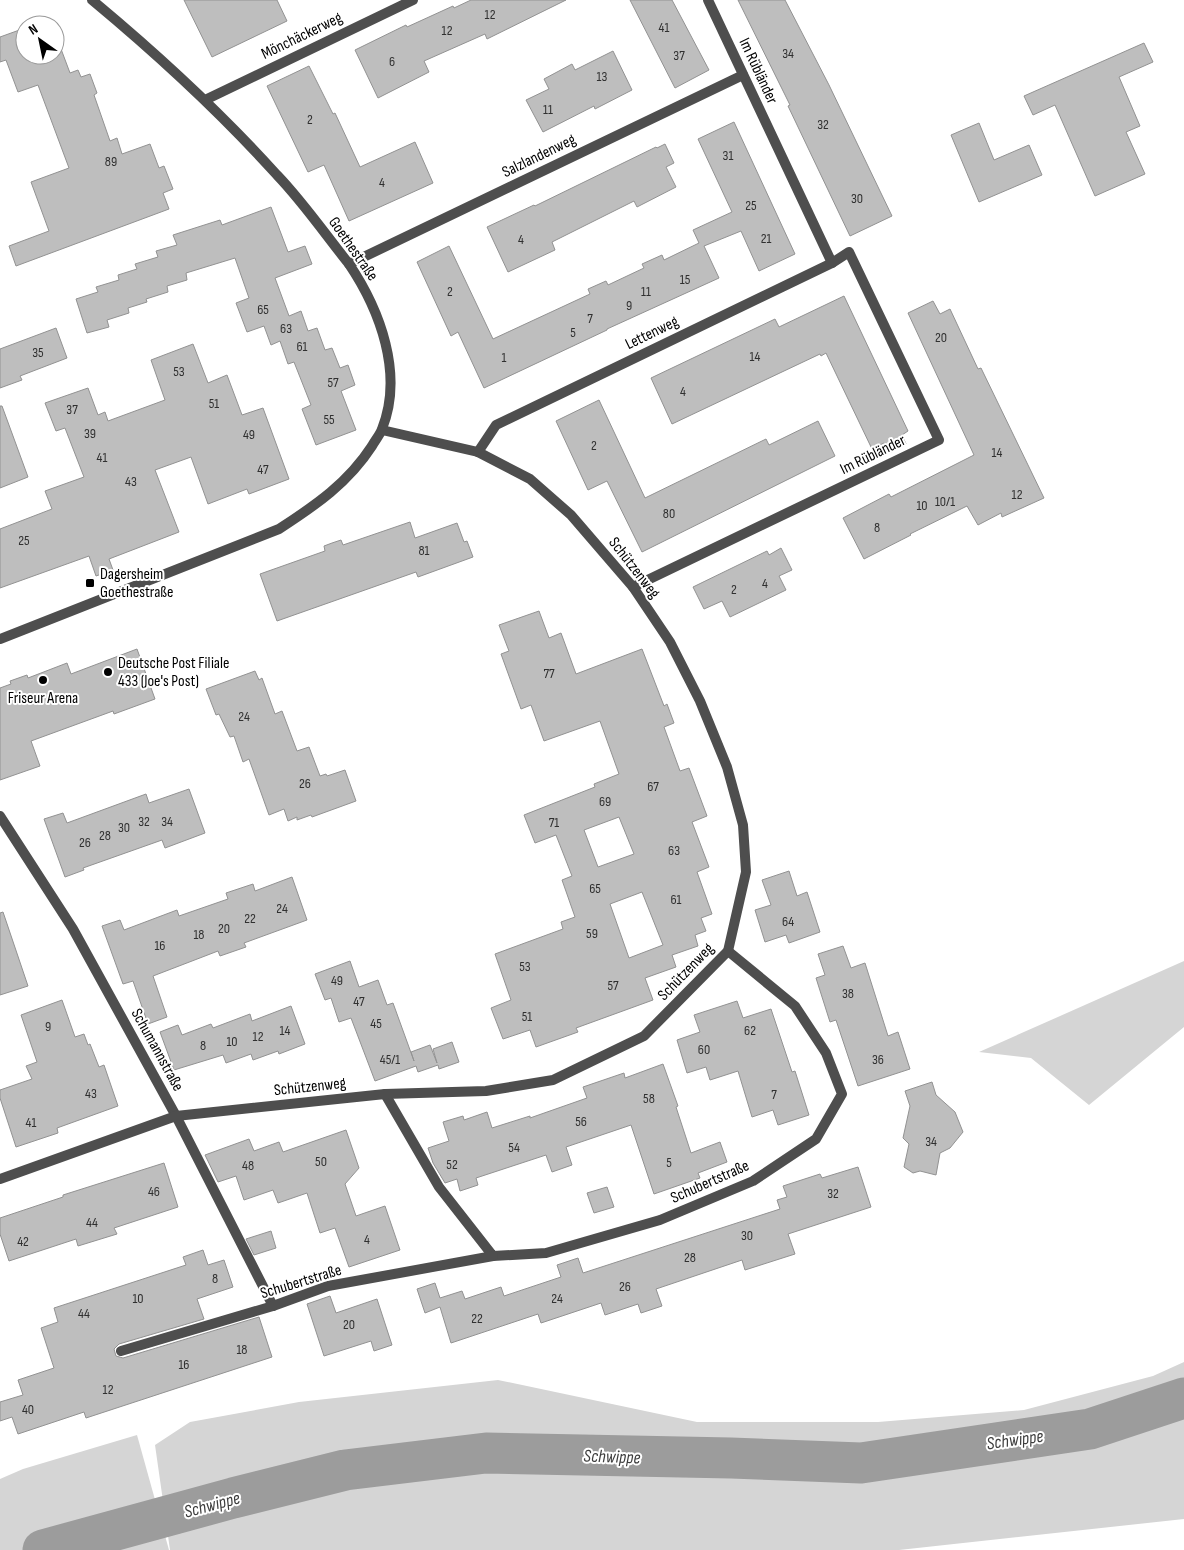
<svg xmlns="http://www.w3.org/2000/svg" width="1184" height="1550" font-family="'Sofia Sans Condensed',sans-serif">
	<rect width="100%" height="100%" fill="#fff"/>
	<g fill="#d5d5d5">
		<path d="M1184,961V1027L1089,1105L1031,1058L979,1052Z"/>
		<path d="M1184,1362V1519L899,1550H170L155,1445L190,1422L299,1402L498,1380L697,1422H878L1024,1410L1153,1376Z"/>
		<path d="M137,1435L169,1550H0V1479L23,1469Z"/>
	</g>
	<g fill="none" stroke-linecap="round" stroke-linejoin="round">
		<path stroke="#9c9c9c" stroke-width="41" d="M43,1550L233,1498L345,1470L486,1453L731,1458L861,1463L1090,1429L1184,1398"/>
	</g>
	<g fill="#bebebe" stroke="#929292" fill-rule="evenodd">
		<path d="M184,0H277L287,21L212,57Z"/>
		<path d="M471,0H566L487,39L485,34L424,61L429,72L378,98L355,50L406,25L407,27L453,6L454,8Z"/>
		<path d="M630,0H672L709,70L675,88Z"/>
		<path d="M738,0H785L829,85L892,216L850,236L788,106L790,105Z"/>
		<path d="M25,28V55H55V42L58,41L70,73L78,70L81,77L90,74L97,93L94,95L110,141L117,138L122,154L150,144L159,168L164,166L173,189L163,193L169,209L16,266L9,246L49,231L31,182L69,168L38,85L18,92L6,60L0,62V37Z"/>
		<path d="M1144,43L1153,62L1119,77L1140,126L1126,132L1145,174L1095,196L1055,105L1033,115L1024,96Z"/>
		<path d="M613,51L632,90L595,109L594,106L543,132L526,100L549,89L544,79L572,64L575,70Z"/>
		<path d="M309,66L333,114L335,113L360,167L415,142L433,183L349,221L324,165L308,172L267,86Z"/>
		<path d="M734,122L795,254L759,271L741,231L704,246L719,278L607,329V330L484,388L458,332L451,336L417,262L449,246L493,339L590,294L588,289L606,281L608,285L644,268L642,264L662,255L664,260L699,243L693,230L732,212L698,139Z"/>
		<path d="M979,123L994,160L1029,145L1042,175L979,202L951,135Z"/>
		<path d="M665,144L674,163L666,167L676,187L637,207L634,201L552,242L555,250L508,272L487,227L534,205L535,206L656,147L657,148Z"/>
		<path d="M271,207L288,252L305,246L312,264L275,278L289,316L301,311L308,331L317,328L325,350L332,348L340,368L348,365L355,385L341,391L356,430L316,445L302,409L311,405L294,362L288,364L280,341L271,345L264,326L247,332L236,303L249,298L235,258L186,273L187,280L167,286L168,292L146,299L147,302L128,308L129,313L107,320L109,327L87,333L76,299L98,292L96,287L119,280L118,275L137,269L135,264L158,257L156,251L177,245L173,235L220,220L222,225Z"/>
		<path d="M844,296L908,431L902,435L906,444L889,453L884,443L872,449L826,353L821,356L820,354L672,424L651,378L775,319L779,327Z"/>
		<path d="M933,301L940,314L950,309L978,369L981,368L1044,498L1002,517L1001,513L978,525L967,506L910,534L911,535L864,559L843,518L889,494L891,497L974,455L908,313Z"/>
		<path d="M56,328L67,358L20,376L22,380L0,388V349Z"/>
		<path d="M193,344L208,383L227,375L242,415L263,408L289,479L249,494L247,489L208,504L191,457L155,470L179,532L109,559L113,570L96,576L89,556L0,588V529L52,509L45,491L84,477L65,428L56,431L45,403L88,388L98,415L105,412L108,421L165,400L151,360Z"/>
		<path d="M599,400L645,498L766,439L769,445L818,421L835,456L642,552L607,481L588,490L556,421Z"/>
		<path d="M0,406H2L28,477L0,488Z"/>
		<path d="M410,522L415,538L457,523L464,542L467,541L473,557L418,577L416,572L277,621L260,574L325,551L324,546L332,543L341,540L343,545Z"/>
		<path d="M781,548L792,570L779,576L786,590L730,617L722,601L704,609L693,587L767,551L769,555Z"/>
		<path d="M539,611L549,638L561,633L576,674L642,649L664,706L667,704L674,723L664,727L680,771L689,768L707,816L692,822L709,867L697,872L712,914L701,918L706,931L695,935L698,946L672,955L676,967L645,978L653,1000L576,1028L578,1032L536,1047L530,1030L503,1039L491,1008L511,1000L495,954L563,929L561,922L575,917L562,880L572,876L556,835L535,843L524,815L595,787L594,784L619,774L600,721L544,741L531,705L521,709L501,654L509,651L499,625ZM619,817L634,854L598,867L584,830ZM642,892L663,945L629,958L610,904Z"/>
		<path d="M137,649L155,699L114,714L113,711L31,741L40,766L0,780V688L11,684L10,681L27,675L28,678L67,663L71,674Z"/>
		<path d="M255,671L259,680L262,678L275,714L282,711L297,751L309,747L320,776L326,774L327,776L345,770L356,801L312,817L311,815L297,820V817L288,821L284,809L269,815L249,759L243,762L234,736L230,737L219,714L216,715L206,689Z"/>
		<path d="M189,789L205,833L165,848L162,840L83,868L84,870L65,877L44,819L63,813L67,823L146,794L149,803Z"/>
		<path d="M789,871L797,896L807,892L820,932L789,943L786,935L765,942L755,910L771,905L762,880Z"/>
		<path d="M292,877L307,920L244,943L246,947L220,956L218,951L153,976L167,1017L148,1024L133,981L123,984L102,926L120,920L124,930L177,910L179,916L228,899L226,893L253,884L255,891Z"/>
		<path d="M3,912L28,986L0,995V913Z"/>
		<path d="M843,946L851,968L865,963L888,1036L898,1032L910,1069L858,1086L836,1020L830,1022L816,978L825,975L818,954Z"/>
		<path d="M350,961L359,987L378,980L387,1005L393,1003L414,1061L411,1052L430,1045L437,1063L433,1049L452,1042L459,1062L439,1069L438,1065L418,1072L416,1066L375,1081L351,1018L339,1022L331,998L325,1000L315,974Z"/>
		<path d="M62,1000L75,1037L84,1034L88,1045L90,1044L99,1067L104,1065L118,1106L57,1128L58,1133L16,1147L0,1098V1090L32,1079L26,1066L37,1062L21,1015Z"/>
		<path d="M737,1001L743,1018L771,1009L792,1072L795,1071L809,1115L778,1125L773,1110L752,1117L738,1071L710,1080L706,1067L687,1073L677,1040L700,1032L694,1015Z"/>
		<path d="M291,1006L305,1044L279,1054L278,1051L253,1060L251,1054L226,1063L223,1055L174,1070L160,1032L178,1025L182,1035L211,1024L213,1028L250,1014L252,1021Z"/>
		<path d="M663,1064L678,1106L676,1107L691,1153L720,1142L727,1162L698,1173L700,1178L654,1194L631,1125L566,1147L572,1165L552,1172L546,1155L476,1178L478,1185L460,1191L457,1179L445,1183L433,1163L428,1148L449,1141L443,1122L463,1116L464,1120L487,1112L492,1128L530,1116V1118L587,1098L583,1087L624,1073L625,1078Z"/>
		<path d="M932,1082L936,1095L955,1112L963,1132L950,1148L940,1153L936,1175L920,1171L913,1173L904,1167L909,1144L903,1138L910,1106L905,1091Z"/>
		<path d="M346,1130L359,1168L345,1184L356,1216L385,1206L400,1250L349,1267L335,1228L320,1233L307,1193L278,1203L273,1190L244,1200L236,1176L218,1182L205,1155L249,1139L254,1151L279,1142L283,1152Z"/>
		<path d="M164,1163L178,1207L114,1228L117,1234L78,1246L76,1239L9,1261L0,1234V1218L63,1197V1195Z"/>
		<path d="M858,1167L871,1207L788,1234L795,1254L745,1270L742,1260L656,1289L662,1306L641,1313L638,1304L605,1315L601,1303L541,1323L538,1314L451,1343L440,1307L425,1313L417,1289L435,1283L440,1298L462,1291L465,1299L501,1287L504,1296L561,1277L557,1265L578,1258L583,1273L780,1209L777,1200L787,1197L783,1186L820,1174L822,1178Z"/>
		<path d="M607,1187L614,1207L594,1213L587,1193Z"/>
		<path d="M271,1231L276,1248L254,1255L246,1239Z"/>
		<path d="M203,1250L208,1265L224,1260L233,1287L197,1299L204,1319L119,1344L114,1349L116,1356L123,1358L259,1317L272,1357L86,1418L84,1412L18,1434L12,1417L0,1421V1402L23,1395L18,1380L54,1368L41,1328L58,1322L54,1308L186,1265L183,1257Z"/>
		<path d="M330,1296L336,1313L377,1299L392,1345L374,1351L371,1341L324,1356L307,1304Z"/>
	</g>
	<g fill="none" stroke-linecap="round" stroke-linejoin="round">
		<g stroke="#4e4e4e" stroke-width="10">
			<path d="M708,0L832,263"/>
			<path d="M205,100L413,0"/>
			<path d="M349,264L743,75"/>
			<path d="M478,452L496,425L832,263L849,252L939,440L633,587"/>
			<path d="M0,639L279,529C316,505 348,483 372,446C375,440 380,435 382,429C404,374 380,310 349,264C325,234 303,202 277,175C220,112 157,54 92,0"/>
			<path d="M0,816L73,929L176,1116L273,1306"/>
			<path d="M385,1094L439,1187L493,1256L546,1253L660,1220L753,1181L816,1139L842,1094L826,1053L795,1006L728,951"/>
			<path d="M0,1179L176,1116L385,1094L486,1091L553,1080L644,1036L728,951L746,872L743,825L727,767L700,701L670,642L633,587L571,515L530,479L478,452L382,430"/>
			<path d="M121,1351L273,1306L328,1286L493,1256"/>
		</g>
	</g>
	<g fill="#000" stroke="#fff" stroke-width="2">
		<rect x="85" y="578" width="10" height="10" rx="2.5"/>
		<circle cx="108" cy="672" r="5"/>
		<circle cx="43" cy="680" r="5"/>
	</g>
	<g text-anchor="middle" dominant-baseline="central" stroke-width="4" stroke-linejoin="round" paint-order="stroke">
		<g font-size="14" fill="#303030">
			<text x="490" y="14">12</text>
			<text x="664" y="27">41</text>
			<text x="447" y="30">12</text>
			<text x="788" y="53">34</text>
			<text x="679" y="55">37</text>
			<text x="392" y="61">6</text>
			<text x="602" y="76">13</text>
			<text x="548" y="109">11</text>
			<text x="310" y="119">2</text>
			<text x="823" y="124">32</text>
			<text x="728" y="155">31</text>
			<text x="111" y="161">89</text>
			<text x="382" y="182">4</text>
			<text x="857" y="198">30</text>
			<text x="751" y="205">25</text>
			<text x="766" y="238">21</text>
			<text x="521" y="239">4</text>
			<text x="685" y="279">15</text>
			<text x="450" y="291">2</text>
			<text x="646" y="291">11</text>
			<text x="629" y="305">9</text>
			<text x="263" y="309">65</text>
			<text x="590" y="318">7</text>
			<text x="286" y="328">63</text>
			<text x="573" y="332">5</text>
			<text x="941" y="337">20</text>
			<text x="302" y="346">61</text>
			<text x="38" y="352">35</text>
			<text x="755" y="356">14</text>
			<text x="504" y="357">1</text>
			<text x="179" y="371">53</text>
			<text x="333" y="382">57</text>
			<text x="683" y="391">4</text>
			<text x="214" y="403">51</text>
			<text x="72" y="409">37</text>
			<text x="329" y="419">55</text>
			<text x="90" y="433">39</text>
			<text x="249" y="434">49</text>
			<text x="594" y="445">2</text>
			<text x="997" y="452">14</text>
			<text x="102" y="457">41</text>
			<text x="263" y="469">47</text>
			<text x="131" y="481">43</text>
			<text x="1017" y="494">12</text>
			<text x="945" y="501">10/1</text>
			<text x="922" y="505">10</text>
			<text x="669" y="513">80</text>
			<text x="877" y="527">8</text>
			<text x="24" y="540">25</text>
			<text x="424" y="550">81</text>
			<text x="765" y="583">4</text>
			<text x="734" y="589">2</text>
			<text x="549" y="673">77</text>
			<text x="244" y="716">24</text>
			<text x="305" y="783">26</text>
			<text x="653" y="786">67</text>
			<text x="605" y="801">69</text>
			<text x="144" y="821">32</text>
			<text x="167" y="821">34</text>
			<text x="554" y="822">71</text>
			<text x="124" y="827">30</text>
			<text x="105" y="835">28</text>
			<text x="85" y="842">26</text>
			<text x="674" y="850">63</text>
			<text x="595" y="888">65</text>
			<text x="676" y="899">61</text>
			<text x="282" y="908">24</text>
			<text x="250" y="918">22</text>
			<text x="788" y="921">64</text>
			<text x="224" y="928">20</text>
			<text x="592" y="933">59</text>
			<text x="199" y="934">18</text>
			<text x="160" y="945">16</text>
			<text x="525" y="966">53</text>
			<text x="337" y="980">49</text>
			<text x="613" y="985">57</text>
			<text x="848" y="993">38</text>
			<text x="359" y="1001">47</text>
			<text x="527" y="1016">51</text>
			<text x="376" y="1023">45</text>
			<text x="48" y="1026">9</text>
			<text x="285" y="1030">14</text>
			<text x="750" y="1030">62</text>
			<text x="258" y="1036">12</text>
			<text x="232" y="1041">10</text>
			<text x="203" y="1045">8</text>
			<text x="704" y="1049">60</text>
			<text x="390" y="1059">45/1</text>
			<text x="878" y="1059">36</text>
			<text x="91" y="1093">43</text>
			<text x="774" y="1094">7</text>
			<text x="649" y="1098">58</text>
			<text x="581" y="1121">56</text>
			<text x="31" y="1122">41</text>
			<text x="931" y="1141">34</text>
			<text x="514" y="1147">54</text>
			<text x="321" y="1161">50</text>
			<text x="669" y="1162">5</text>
			<text x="452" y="1164">52</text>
			<text x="248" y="1165">48</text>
			<text x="154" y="1191">46</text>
			<text x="833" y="1193">32</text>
			<text x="92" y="1222">44</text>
			<text x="747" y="1235">30</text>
			<text x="367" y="1239">4</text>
			<text x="23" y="1241">42</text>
			<text x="690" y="1257">28</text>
			<text x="215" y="1278">8</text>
			<text x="625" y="1286">26</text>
			<text x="138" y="1298">10</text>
			<text x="557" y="1298">24</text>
			<text x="84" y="1313">44</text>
			<text x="477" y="1318">22</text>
			<text x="349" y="1324">20</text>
			<text x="242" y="1349">18</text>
			<text x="184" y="1364">16</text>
			<text x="108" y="1389">12</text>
			<text x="28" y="1409">40</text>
		</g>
		<g font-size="16" fill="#000" stroke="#fff">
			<text transform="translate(302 36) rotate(-26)">Mönchäckerweg</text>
			<text transform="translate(758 71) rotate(65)">Im Rübländer</text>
			<text transform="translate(539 156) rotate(-26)">Salzlandenweg</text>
			<text transform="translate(353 249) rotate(55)">Goethestraße</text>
			<text transform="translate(652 333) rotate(-26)">Lettenweg</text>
			<text transform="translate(873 455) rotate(-26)">Im Rübländer</text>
			<text transform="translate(634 568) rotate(52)">Schützenweg</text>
			<text transform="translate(686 972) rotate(-46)">Schützenweg</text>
			<text transform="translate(157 1050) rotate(61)">Schumannstraße</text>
			<text transform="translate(310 1087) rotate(-6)">Schützenweg</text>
			<text transform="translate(710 1182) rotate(-24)">Schubertstraße</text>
			<text transform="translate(301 1282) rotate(-17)">Schubertstraße</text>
		</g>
		<g font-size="16" fill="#000" stroke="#fff" text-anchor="start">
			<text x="100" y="574">Dagersheim<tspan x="100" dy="18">Goethestraße</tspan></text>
			<text x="118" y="663">Deutsche Post Filiale<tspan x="118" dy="18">433 (Joe's Post)</tspan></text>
			<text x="43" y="698" text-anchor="middle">Friseur Arena</text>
		</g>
		<g font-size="18" font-style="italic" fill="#3d3d3d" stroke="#fff">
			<text transform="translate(1015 1440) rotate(-8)">Schwippe</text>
			<text transform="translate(612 1457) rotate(2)">Schwippe</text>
			<text transform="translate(212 1505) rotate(-15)">Schwippe</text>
		</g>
	</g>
	<g transform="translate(40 40) rotate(327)"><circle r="24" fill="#ffffff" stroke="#999999"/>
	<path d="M0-4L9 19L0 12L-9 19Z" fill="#000000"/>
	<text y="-8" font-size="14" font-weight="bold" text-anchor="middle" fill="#000000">N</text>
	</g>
</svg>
